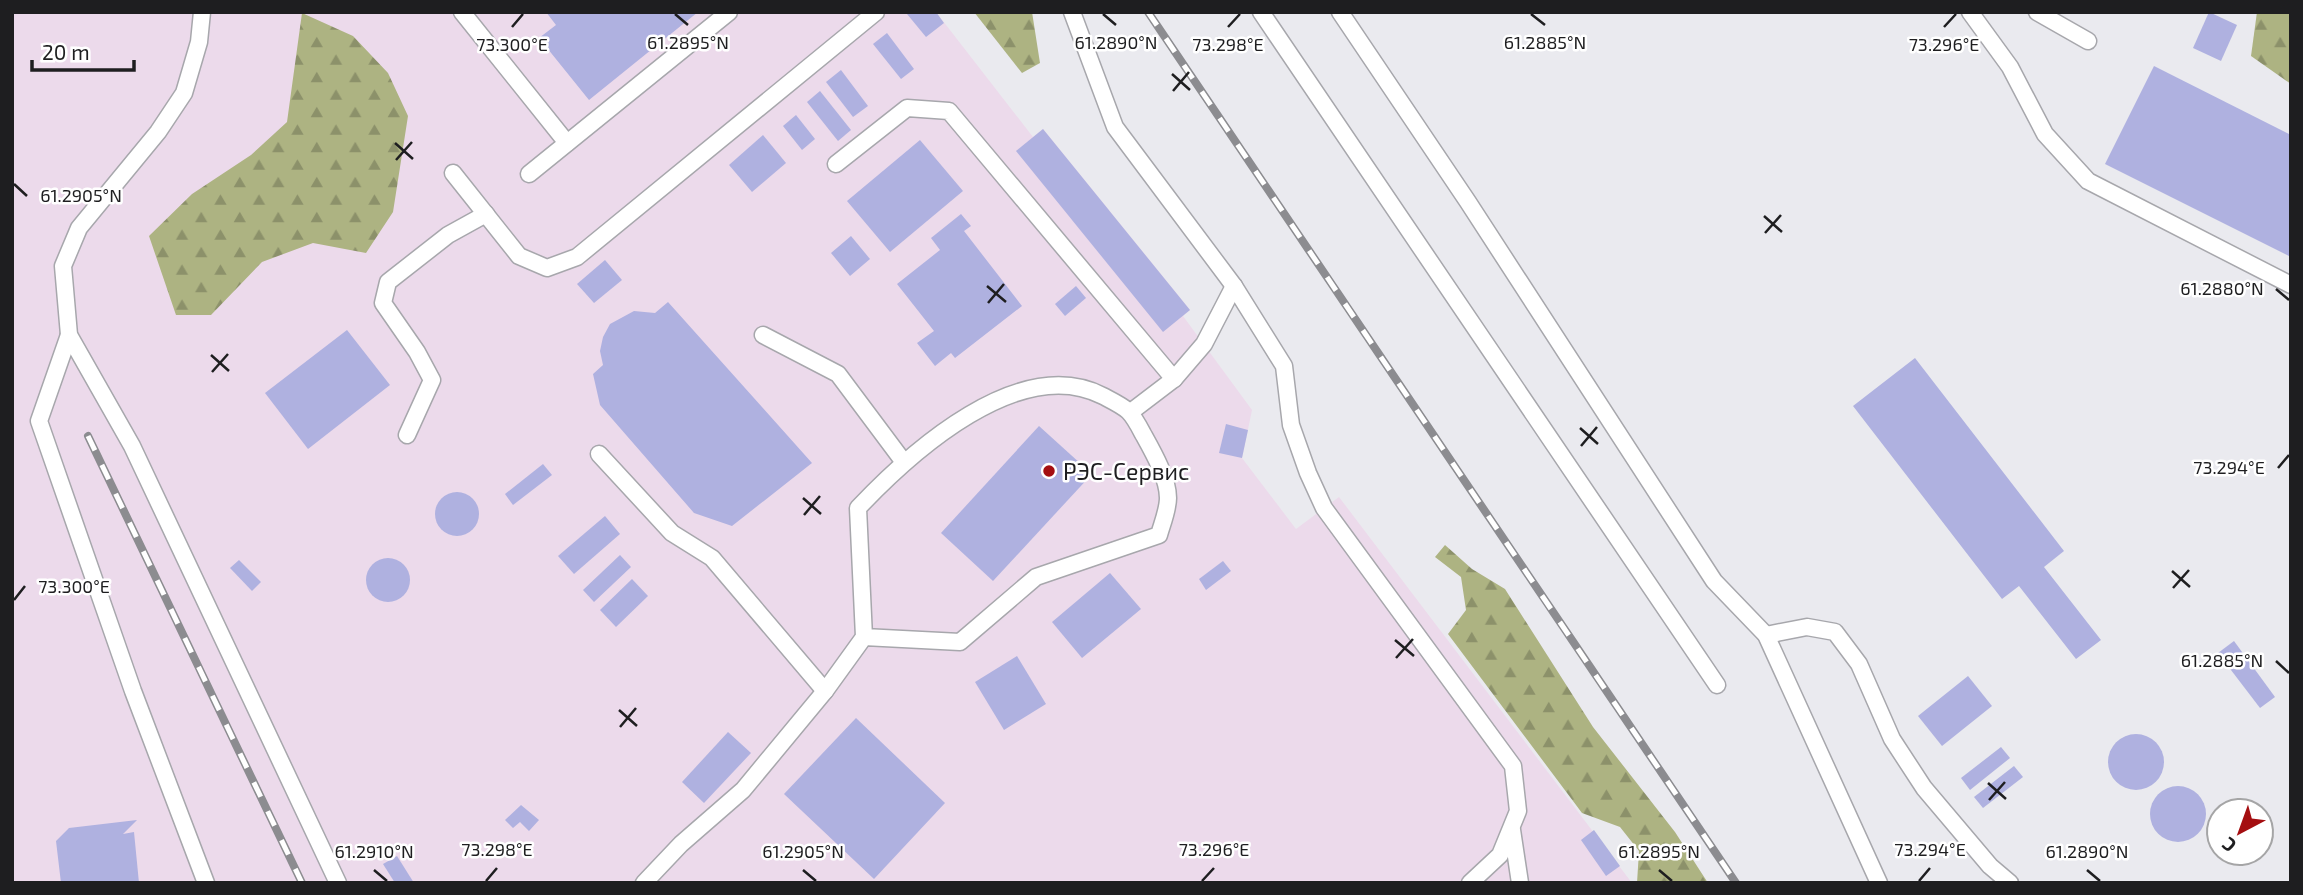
<svg xmlns="http://www.w3.org/2000/svg" width="2303" height="895" font-family="'Exo 2',sans-serif">
	<defs>
		<pattern id="forest-firs" width="22" height="20" patternUnits="userSpaceOnUse" patternTransform="scale(1.75)"><rect width="22" height="20" fill="#adb382"/><path d="M5 1l3.5 6h-7zM16 11l3.5 6h-7z" fill="#8c916a"/></pattern>
	</defs>
	<rect width="100%" height="100%" fill="#eaeaef"/>
	<path fill="#ecdaeb" d="M12,12H936L1033,137L1043,129L1190,310L1183,316L1252,410L1242,458L1296,529L1339,497L1632,883H12Z"/>
	<g fill="url(#forest-firs)">
		<path d="M974,12H1032L1040,63L1022,73Z"/>
		<path d="M2257,12H2291V84L2251,56Z"/>
		<path d="M302,13L353,36L388,73L408,116L393,212L366,253L313,243L262,262L211,315H176L149,236L192,194L251,155L287,122Z"/>
		<path d="M1445,545L1472,569L1505,589L1593,727L1675,832L1708,883H1637L1639,851L1620,827L1582,813L1448,634L1466,610L1461,577L1435,557Z"/>
	</g>
	<g fill="#afb1e0">
		<path d="M546,12H698L589,100L539,38L556,25Z"/>
		<path d="M910,12H936L944,23L926,37L907,14Z"/>
		<path d="M2209,12L2237,25L2221,61L2193,48Z"/>
		<path d="M887,33L914,69L901,79L873,44Z"/>
		<path d="M2154,66L2291,135V257L2105,164Z"/>
		<path d="M841,70L868,106L853,117L826,82Z"/>
		<path d="M820,91L851,130L838,141L807,102Z"/>
		<path d="M796,115L815,139L802,150L783,126Z"/>
		<path d="M1043,129L1190,310L1163,332L1016,151Z"/>
		<path d="M763,135L786,163L752,192L729,165Z"/>
		<path d="M920,140L963,191L890,252L847,201Z"/>
		<path d="M961,214L971,226L964,231L1022,306L955,358L951,353L935,366L917,343L934,331L897,284L940,250L931,238Z"/>
		<path d="M851,236L870,259L850,276L831,253Z"/>
		<path d="M605,260L622,280L594,303L577,284Z"/>
		<path d="M1076,286L1086,298L1065,316L1055,304Z"/>
		<path d="M668,302L812,463L732,526L694,513L600,405L593,374L603,365L600,351L603,337L610,324L634,311L655,313Z"/>
		<path d="M347,330L390,385L308,449L265,393Z"/>
		<path d="M1915,358L2064,551L2044,567L2101,640L2076,659L2019,586L2002,599L1853,406Z"/>
		<path d="M1226,424L1248,430L1242,458L1219,453Z"/>
		<path d="M1039,426L1092,474L993,581L941,533Z"/>
		<path d="M543,464L552,475L513,505L505,494Z"/>
		<circle cx="457" cy="514" r="22"/>
		<path d="M605,516L620,534L574,574L558,556Z"/>
		<path d="M620,555L631,567L594,602L583,590Z"/>
		<circle cx="388" cy="580" r="22"/>
		<path d="M239,560L261,582L252,591L230,568Z"/>
		<path d="M1223,561L1231,571L1206,590L1199,579Z"/>
		<path d="M1110,573L1141,609L1082,658L1052,622Z"/>
		<path d="M632,579L648,596L616,627L600,610Z"/>
		<path d="M2234,641L2275,697L2260,708L2218,653Z"/>
		<path d="M1017,656L1046,704L1004,730L975,682Z"/>
		<path d="M1968,676L1992,706L1942,746L1918,716Z"/>
		<path d="M856,718L945,803L874,879L784,794Z"/>
		<path d="M728,732L751,753L704,803L682,782Z"/>
		<circle cx="2136" cy="762" r="28"/>
		<path d="M2001,747L2010,758L1970,790L1961,778Z"/>
		<path d="M2014,766L2023,777L1983,808L1974,797Z"/>
		<circle cx="2178" cy="814" r="28"/>
		<path d="M521,805L539,820L529,831L520,822L513,828L505,820Z"/>
		<path d="M137,820L123,834L134,832L139,883H61L56,841L69,828Z"/>
		<path d="M1594,830L1620,866L1606,876L1581,840Z"/>
		<path d="M397,856L414,883H395L383,864Z"/>
	</g>
	<g fill="none" stroke-linecap="round" stroke-linejoin="round">
		<g stroke="#a7a7ac" stroke-width="19">
			<g id="lane">
				<path d="M202,12L199,42L184,93L158,132L79,228L63,266L69,335L132,446L338,883"/>
				<path d="M462,12L567,143"/>
				<path d="M1072,12L1115,127L1234,286L1284,366L1291,425L1308,473L1324,508L1513,766L1518,811L1500,855L1470,883"/>
				<path d="M1261,12L1717,685"/>
				<path d="M1340,12L1468,202L1714,581L1766,635L1879,883"/>
				<path d="M1970,12L2010,67L2045,134L2088,181L2291,285"/>
				<path d="M2037,12L2088,41"/>
				<path d="M836,164L907,108L949,111L1174,379"/>
				<path d="M453,173L519,256L547,268L577,257L876,12"/>
				<path d="M529,174L729,12"/>
				<path d="M69,335L39,421L133,691L206,883"/>
				<path d="M763,335L838,374L903,461"/>
				<path d="M1132,411L1174,379L1204,344L1234,286"/>
				<path d="M407,435L432,380L417,352L383,303L388,282L448,235L486,214"/>
				<path d="M599,454L672,533L712,558L825,691"/>
				<path d="M1766,635L1807,627L1835,632L1859,664L1892,739L1924,788L1990,866L2010,883"/>
				<path d="M1512,830L1520,883"/>
				<path d="M644,883L681,844L743,790L825,691L864,637L858,508C911,452 1020,353 1103,396C1128,409 1130,409 1143,434C1153,452 1168,478 1168,498C1168,510 1162,524 1159,535L1036,577L960,642L864,637"/>
			</g>
		</g>
		<use href="#lane" stroke="#fff" stroke-width="16"/>
		<g stroke="#8c8c90" stroke-width="8">
			<g id="rail">
				<path d="M1148,12L1736,883"/>
				<path d="M88,436L302,883"/>
			</g>
		</g>
		<use href="#rail" stroke="#fff" stroke-width="5" stroke-dasharray="16" stroke-linecap="butt"/>
	</g>
	<path fill="none" stroke="#1e1e20" stroke-width="2.5" d="M675,14L688,25M1103,14L1116,25M1531,14L1545,25M512,27L523,14M1228,27L1240,14M1944,27L1956,14M1172,74L1190,90M1173,91L1189,72M395,143L413,159M396,160L412,142M14,184L27,196M1764,216L1782,232M1765,233L1781,215M987,286L1006,302M2276,289L2289,300M988,303L1004,284M211,355L229,371M212,372L228,354M1580,428L1598,444M1581,446L1597,427M2278,468L2289,455M803,498L821,514M804,515L820,496M2172,571L2190,587M2173,588L2189,570M14,600L25,586M1395,640L1414,656M1396,658L1413,639M2276,661L2289,673M619,710L637,726M620,727L636,708M1988,783L2006,799M1989,800L2005,782M374,870L387,881M803,870L816,881M1659,870L1672,881M2087,870L2100,881M486,881L497,868M1202,881L1214,868M1919,881L1930,868"/>
	<circle fill="#a40e11" stroke="#fff" stroke-width="2.5" cx="1049" cy="471" r="7"/>
	<g text-anchor="middle" dominant-baseline="central" stroke-width="5" stroke-linejoin="round" paint-order="stroke">
		<g font-size="23" fill="#1e1e20" stroke="#fff" text-anchor="start">
			<text x="1063" y="471">РЭС-Сервис</text>
		</g>
	</g>
	<g font-size="18" text-anchor="middle" fill="#1e1e20" stroke="#fff" stroke-width="5" stroke-linejoin="round" paint-order="stroke">
		<text x="688" y="49">61.2895°N</text>
		<text x="1116" y="49">61.2890°N</text>
		<text x="1545" y="49">61.2885°N</text>
		<text x="512" y="51">73.300°E</text>
		<text x="1228" y="51">73.298°E</text>
		<text x="1944" y="51">73.296°E</text>
		<text x="81" y="202">61.2905°N</text>
		<text x="2222" y="295">61.2880°N</text>
		<text x="2229" y="474">73.294°E</text>
		<text x="74" y="593">73.300°E</text>
		<text x="2222" y="667">61.2885°N</text>
		<text x="497" y="856">73.298°E</text>
		<text x="1214" y="856">73.296°E</text>
		<text x="1930" y="856">73.294°E</text>
		<text x="374" y="858">61.2910°N</text>
		<text x="803" y="858">61.2905°N</text>
		<text x="1659" y="858">61.2895°N</text>
		<text x="2087" y="858">61.2890°N</text>
	</g>
	<rect width="2303" height="895" fill="none" stroke="#1e1e20" stroke-width="28"/>
	<g transform="translate(2240 832) rotate(221)"><circle r="33" fill="#ffffff" stroke="#a5a5a6" stroke-width="2"/>
	<path d="M0-5L12 26L0 18L-12 26Z" fill="#a40e11"/>
	<text y="-10" font-size="19" font-weight="bold" text-anchor="middle" fill="#1e1e20">С</text>
	</g>
	<path d="M32 60v10h102v-10" fill="none" stroke="#1e1e20" stroke-width="3.5"/>
	<text x="42" y="60" font-size="21" fill="#1e1e20" stroke="#ffffff" stroke-width="5" paint-order="stroke">20 m</text>
</svg>
